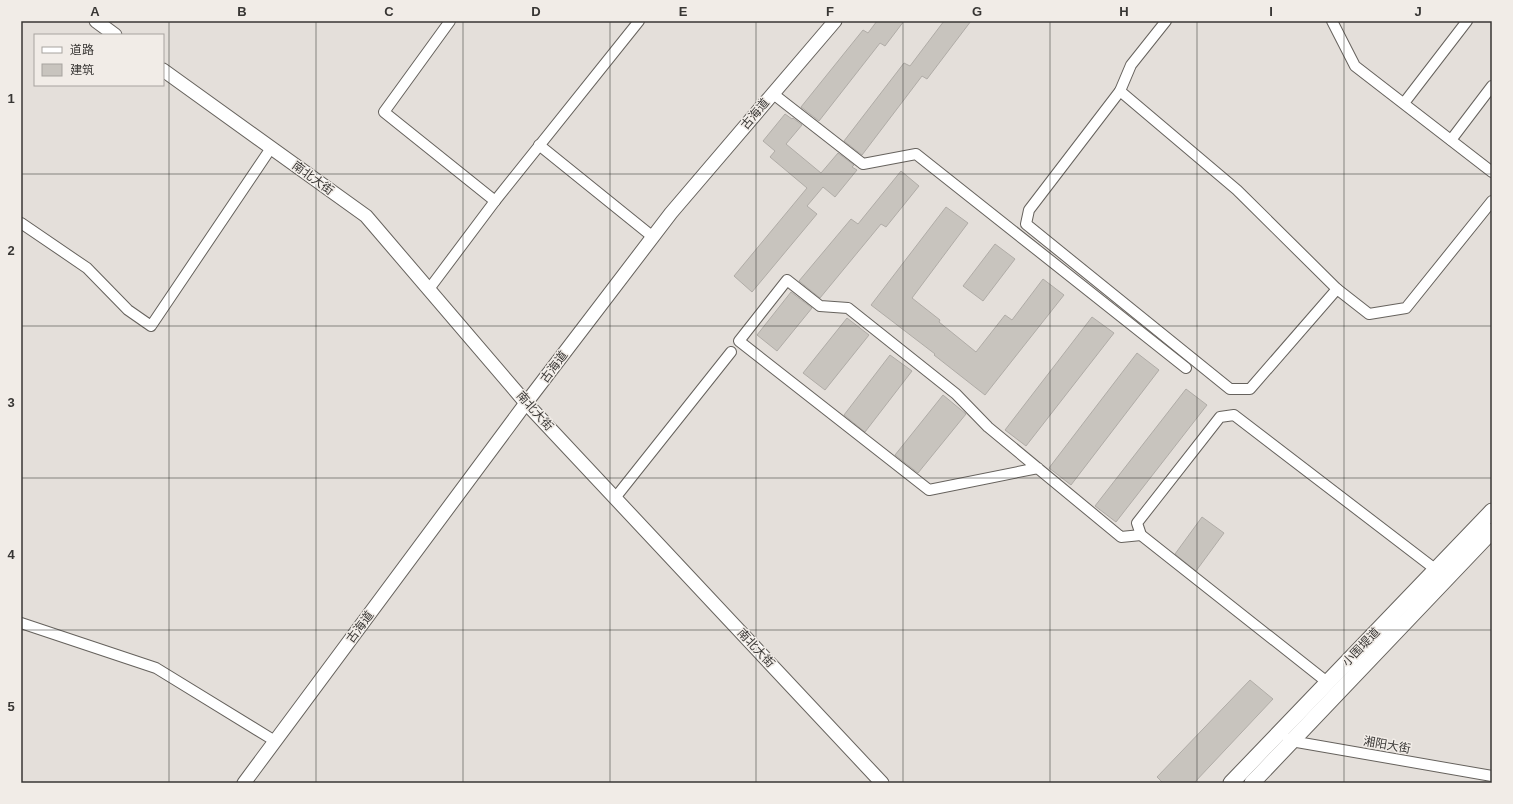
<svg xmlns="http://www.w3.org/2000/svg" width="1513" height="804" font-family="Arial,'Noto Sans SC',sans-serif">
	<rect width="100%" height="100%" fill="#e4dfda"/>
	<g fill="#c8c4be" stroke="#b0aca7">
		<path d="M877,21H904L885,46L880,43L819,121L801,107L863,30L868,33Z"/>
		<path d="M944,21H971L927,79L922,76L862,155L844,141L904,63L910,66Z"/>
		<path d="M785,114L792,119L793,118L802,125L786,144L821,173L838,153L854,165L852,167L857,170L835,197L823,187L807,206L817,214L752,292L734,276L807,188L770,157L775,151L763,141Z"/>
		<path d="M901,171L919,186L886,227L881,224L820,298L799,281L851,219L858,224Z"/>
		<path d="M946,207L968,223L912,298L940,320L939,322L976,352L1005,315L1012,320L1043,279L1064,295L985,395L934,355L935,354L871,305Z"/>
		<path d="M995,244L1015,259L983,301L963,286Z"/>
		<path d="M791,292L812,308L777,351L757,335Z"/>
		<path d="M1092,317L1114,333L1026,446L1005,430Z"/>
		<path d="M847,318L869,335L825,390L803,373Z"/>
		<path d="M1137,353L1159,370L1071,485L1049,468Z"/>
		<path d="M890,355L912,371L865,432L844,415Z"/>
		<path d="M1186,389L1207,405L1116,522L1095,506Z"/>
		<path d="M943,395L966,414L918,473L895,455Z"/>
		<path d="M1202,517L1224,533L1196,571L1175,554Z"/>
		<path d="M1250,680L1273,699L1194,783H1163L1157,777Z"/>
	</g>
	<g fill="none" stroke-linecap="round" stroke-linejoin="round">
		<g stroke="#66625d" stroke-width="12">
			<g id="minor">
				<path d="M450,21L384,112L495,201"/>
				<path d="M1166,21L1131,65L1120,91L1029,210L1026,224L1230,389H1250L1337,289L1369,314L1406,308L1492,201"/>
				<path d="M1332,21L1355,66L1492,172"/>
				<path d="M1120,91L1237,190L1337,289"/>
				<path d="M772,93L863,164L916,154L1186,368"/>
				<path d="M1404,103L1467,21"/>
				<path d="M1451,140L1492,86"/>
				<path d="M539,145L653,237"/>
				<path d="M21,223L87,268L128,310L151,326L271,148"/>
				<path d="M429,289L495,201L639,21"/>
				<path d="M1038,468L929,490L739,341L787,280L820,306L848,308L956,394L988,427L1121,537L1141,535"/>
				<path d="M615,498L731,352"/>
				<path d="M21,623L156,668L275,741"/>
				<path d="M1327,682L1141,535L1137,523L1220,417L1234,415L1435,569"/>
				<path d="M1288,739L1291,741L1492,776"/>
			</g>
		</g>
		<g stroke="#66625d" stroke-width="15">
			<g id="tertiary">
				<path d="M96,21L115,35"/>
				<path d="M163,70L366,216L526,403L882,783"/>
				<path d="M244,783L526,403L671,213L835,21"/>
			</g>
		</g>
		<g stroke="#66625d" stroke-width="17">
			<g id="secondary">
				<path d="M1231,783L1492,511"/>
				<path d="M1252,783L1492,531"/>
			</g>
		</g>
		<use href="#minor" stroke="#fff" stroke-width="10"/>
		<use href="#tertiary" stroke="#fff" stroke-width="13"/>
		<use href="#secondary" stroke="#fff" stroke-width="15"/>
	</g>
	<path fill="none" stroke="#383634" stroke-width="1" stroke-opacity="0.55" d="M169,21V783M316,21V783M463,21V783M610,21V783M756,21V783M903,21V783M1050,21V783M1197,21V783M1344,21V783M21,174H1492M21,326H1492M21,478H1492M21,630H1492"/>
	<g text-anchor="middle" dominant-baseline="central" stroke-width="3" stroke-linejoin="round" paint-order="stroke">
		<g font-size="12" fill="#383634" stroke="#f1ece7">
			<text transform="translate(755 114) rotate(-50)">古海道</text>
			<text transform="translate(313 178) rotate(36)">南北大街</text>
			<text transform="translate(554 367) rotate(-53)">古海道</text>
			<text transform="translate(535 411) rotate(48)">南北大街</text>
			<text transform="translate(360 627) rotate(-53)">古海道</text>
			<text transform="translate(1361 647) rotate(-46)">小围堤道</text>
			<text transform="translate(756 648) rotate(47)">南北大街</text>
			<text transform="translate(1387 745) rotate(10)">湘阳大街</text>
		</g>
	</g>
	<rect width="1513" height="804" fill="none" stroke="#f1ece7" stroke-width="44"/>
	<rect x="34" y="34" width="130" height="52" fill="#f1ece7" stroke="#a7a39f"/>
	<rect x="42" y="47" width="20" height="6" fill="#ffffff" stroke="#a7a39f"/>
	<text x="70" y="54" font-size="12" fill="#383634">道路</text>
	<rect x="42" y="64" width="20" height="12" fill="#c8c4be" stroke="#a7a39f"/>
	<text x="70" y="74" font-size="12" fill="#383634">建筑</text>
	<rect x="22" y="22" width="1469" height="760" fill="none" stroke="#383634" stroke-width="1.5"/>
	<g font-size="13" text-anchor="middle" font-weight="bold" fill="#383634">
		<text x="95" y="16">A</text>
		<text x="242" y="16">B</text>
		<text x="389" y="16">C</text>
		<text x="536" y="16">D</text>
		<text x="683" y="16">E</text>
		<text x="830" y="16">F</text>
		<text x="977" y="16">G</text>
		<text x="1124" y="16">H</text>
		<text x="1271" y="16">I</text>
		<text x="1418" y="16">J</text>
		<text x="11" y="103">1</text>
		<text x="11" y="255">2</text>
		<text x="11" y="407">3</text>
		<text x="11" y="559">4</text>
		<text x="11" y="711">5</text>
	</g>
</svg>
